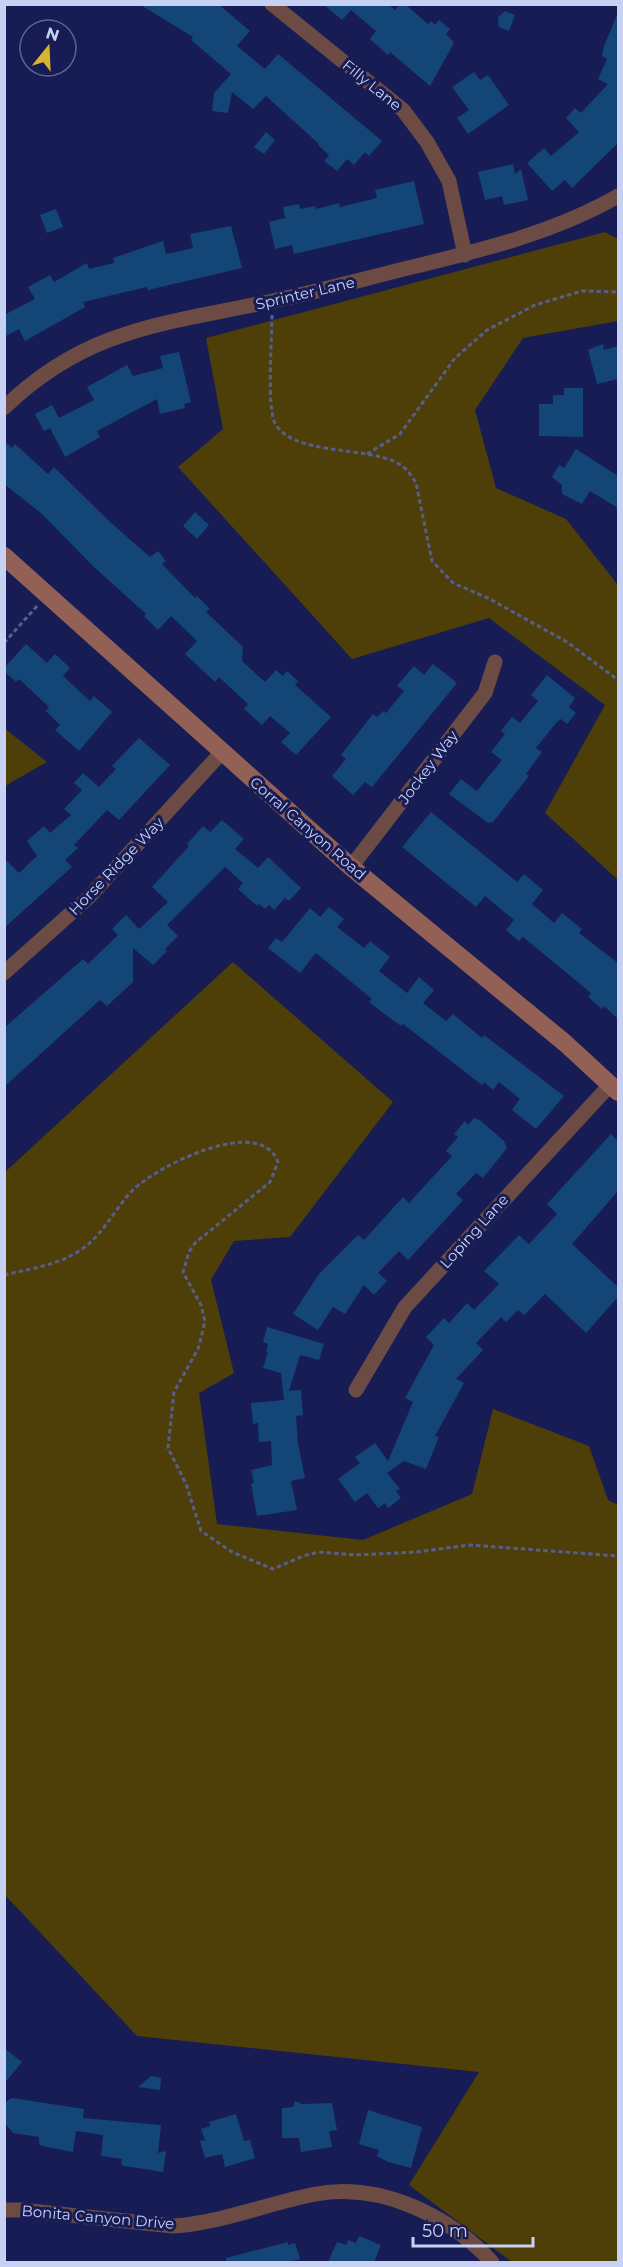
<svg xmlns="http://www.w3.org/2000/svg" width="623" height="2267" viewBox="0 0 623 2267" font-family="Montserrat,sans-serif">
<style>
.park{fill:#4d3f07}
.building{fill:#144577}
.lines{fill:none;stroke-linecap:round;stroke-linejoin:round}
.path{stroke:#575e8e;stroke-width:3;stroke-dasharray:4.5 3;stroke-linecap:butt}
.street{stroke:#6b4b44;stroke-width:15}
.secondary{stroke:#926055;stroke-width:18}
.labels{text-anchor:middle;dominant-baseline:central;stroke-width:6;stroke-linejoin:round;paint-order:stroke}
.street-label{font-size:15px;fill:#c7d1f4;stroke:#171c54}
</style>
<rect width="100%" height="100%" fill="#171c54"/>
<g class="park">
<path d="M605 232 618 239V321L523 338 475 410 496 488 566 519 618 585V880L545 813 605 705 489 618 352 659 178 467 223 429 206 338Z"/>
<path d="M4 728 47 762 5 786H4Z"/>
<path d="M233 962 393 1102 290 1237 234 1241 211 1280 234 1373 199 1393 217 1524 363 1540 472 1494 493 1409 589 1446 608 1500 618 1505V2262H512L409 2185 479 2072 137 2036 5 1895V1172Z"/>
</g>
<g class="building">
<path d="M139 4H218L250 31 237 46 265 69 278 54 382 141 369 156 365 152 354 165 347 159 337 171 324 161 329 155 318 145 319 144 266 96 253 109 232 92 228 113 212 111 214 93 231 74 191 40 193 37Z"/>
<path d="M323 4H388L395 10 400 4H405L428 24 431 21 435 25 439 20 450 29 446 34 454 43 430 86 390 52 388 55 370 39 376 31 351 10 342 20Z"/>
<path d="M505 11 515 15 509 31 499 27 498 17Z"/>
<path d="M618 13V143L572 188 565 180 552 191 527 163 544 148 551 156 579 132 566 118 575 108 581 113 608 84 598 79 607 59 602 56 604 46Z"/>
<path d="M474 72 480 80 488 75 509 105 468 134 457 118 469 110 452 87Z"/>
<path d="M266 132 275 140 264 154 254 147Z"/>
<path d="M513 164 515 174 521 169 528 200 504 205 502 196 485 200 478 172Z"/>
<path d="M414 181 424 224 294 254 292 245 275 249 269 222 285 218 283 207 299 204 300 209 315 206 316 209 339 203 340 207 377 198 375 190Z"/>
<path d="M56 209 63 227 47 233 40 215Z"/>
<path d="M231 226 242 268 148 290 147 287 83 302 85 307 25 341 19 329 4 337V315L35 299 28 287 50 275 54 282 87 263 89 269 114 263 113 258 163 241 166 254 193 248 190 234Z"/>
<path d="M603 344 604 350 618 346V379L597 384 588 350Z"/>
<path d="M179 352 191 402 184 404 185 408 160 414 157 399 97 431 100 437 65 457 50 428 44 431 35 414 52 405 59 418 94 400 87 387 127 365 133 376 163 368 160 356Z"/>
<path d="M564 388H583V437L539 436V404H553V395H564Z"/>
<path d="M4 441 12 448 15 444 48 474 54 467 109 521 150 557 158 551 166 561 162 564 195 598 197 596 210 609 206 612 243 647 242 661 265 682 276 670 283 676 287 671 298 681 295 685 331 717 296 755 281 742 290 733 270 716 262 725 244 709 248 704 219 677 215 682 185 654 197 641 171 616 158 630 144 616 146 614 94 567 41 513 4 484Z"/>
<path d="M576 449 618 476V508L590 491 582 504 562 494V485L552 477 559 465 564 468Z"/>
<path d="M195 512 209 525 197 539 183 526Z"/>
<path d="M26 644 47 663 55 654 70 668 63 676 90 701 94 696 112 712 79 751 55 730 60 725 46 711 49 707 19 679 16 682 4 671V668Z"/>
<path d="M433 664 457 683 372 787 365 782 353 795 332 776 346 759 341 755 373 714 377 717 383 711 386 713 404 691 397 686 414 666 424 675Z"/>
<path d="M547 675 575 698 569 707 576 713 567 724 561 719 556 723 536 748 542 752 526 774 529 776 493 822 488 823 449 794 461 779 477 791 502 760 491 752 505 734 501 731 512 717 520 723 538 701 531 695Z"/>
<path d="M139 738 170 765 119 820 107 810 74 845 78 848 65 860 72 867 4 928V858L19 873 37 856 27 841 44 826 50 833 71 815 64 809 82 790 74 783 83 773 99 787 116 769 112 766Z"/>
<path d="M431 812 517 882 524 874 543 890 532 904 554 923 562 913 582 929 579 933 618 963V1019L604 1006 602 1009 588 997 591 993 523 937 519 941 506 930 514 920 485 896 476 907 402 847Z"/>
<path d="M222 820 244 839 235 849 258 868 268 857 301 888 289 901 285 898 274 910 269 905 265 909 259 904 257 906 238 889 243 883 225 867 167 925 178 936 165 949 167 951 153 965 133 948V982L107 1006 100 1000 4 1087V1028L83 959 88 964 118 935 112 929 126 915 139 929 168 902 152 887 189 846 187 844 203 826 210 832Z"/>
<path d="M329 907 344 919 337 927 364 948 370 941 390 957 379 971 407 993 419 977 434 990 423 1003 446 1021 453 1014 482 1038 484 1035 564 1096 536 1129 512 1110 520 1099 499 1082 493 1090 484 1082 482 1085 403 1024 401 1026 383 1013 369 1002 372 999 316 953 300 973 268 948 276 938 282 942 310 908 320 917Z"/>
<path d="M474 1118 481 1121 504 1141 507 1148 483 1178 476 1173 456 1194 463 1200 446 1219 408 1260 399 1251 378 1273 387 1281 374 1295 364 1285 345 1314 333 1307 318 1330 293 1314 319 1274 358 1235 364 1240 403 1197 409 1203 452 1156 446 1151 458 1137 454 1134 465 1121 468 1125Z"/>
<path d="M611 1134 618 1141V1191L572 1244 618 1287V1297L586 1333 545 1294 524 1315 518 1310 506 1322 501 1317 476 1343 483 1350 456 1379 464 1383 435 1436 439 1437 426 1469 404 1461 387 1473 400 1489 396 1491 401 1498 388 1508 385 1503 378 1508 367 1493 355 1502 338 1479 360 1463 355 1457 375 1443 388 1461 413 1402 405 1398 434 1345 426 1337 444 1318 449 1323 467 1303 474 1310 499 1284 484 1271 519 1235 529 1244 557 1214 547 1204Z"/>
<path d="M267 1327 324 1344 319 1360 300 1355 289 1391 301 1390 303 1415 296 1416 298 1443 305 1478 291 1481 297 1510 257 1516 251 1484 254 1483 251 1470 272 1465 271 1441 259 1442 258 1423 253 1424 251 1403 284 1400 281 1373 263 1368 268 1352 266 1351 268 1344 263 1342Z"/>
<path d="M4 2048 22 2062 4 2084Z"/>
<path d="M151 2076 161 2078 160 2090 138 2087Z"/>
<path d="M12 2098 84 2109 83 2118 161 2125 158 2153 166 2151 163 2172 124 2166 121 2165 122 2159 101 2156 103 2135 76 2131 73 2152 42 2146 39 2144V2137L13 2133 4 2122V2103Z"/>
<path d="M295 2101 302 2104 332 2103 337 2130 329 2131 332 2147 301 2152 299 2138H282V2108L293 2107Z"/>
<path d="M368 2110 422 2127 411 2168 388 2162 377 2156 379 2150 359 2144Z"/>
<path d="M236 2114 244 2141 250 2140 255 2158 225 2167 222 2154 205 2158 200 2141 205 2140 201 2129 210 2126 209 2122Z"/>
<path d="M359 2236 381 2245 374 2262H328L337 2242 346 2245 348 2240 356 2243Z"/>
<path d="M288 2242V2245L295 2243 300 2259 289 2262H226V2258Z"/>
</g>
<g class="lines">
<g class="path">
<path d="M272 315C272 338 267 402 274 421 288 456 368 446 397 463 406 467 411 475 416 483L432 561 453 583 488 598 567 642 618 680"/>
<path d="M367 454 400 434 455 358 487 330 535 305 582 291 618 292"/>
<path d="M4 643 37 606"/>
<path d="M4 1275C33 1268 62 1265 86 1246 106 1230 116 1207 133 1190 157 1166 260 1114 278 1162L270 1182 195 1243 189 1252 183 1272 201 1305 205 1322 198 1349 174 1392 168 1448 186 1484 201 1531 232 1552 273 1569 303 1556 319 1552 356 1555 416 1552 470 1545 618 1556"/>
</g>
<g class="street">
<path d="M272 4 403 110 427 142 449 181 465 255"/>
<path d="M4 408C85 329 163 324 268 302 312 293 356 281 400 270 474 252 552 234 618 196"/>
<path d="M351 867 485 693 495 662"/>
<path d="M4 973 89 897 222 752"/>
<path d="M356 1390 405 1307 610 1085"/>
<path d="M4 2210H21L173 2226C222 2223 268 2203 316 2194 381 2182 449 2216 492 2262"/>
</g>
<path class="secondary" d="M4 556 351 867 565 1043 618 1092"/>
</g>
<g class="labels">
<g class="street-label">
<text transform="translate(372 85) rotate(39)">Filly Lane</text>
<text transform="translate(305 293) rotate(-13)">Sprinter Lane</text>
<text transform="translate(428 767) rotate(-53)">Jockey Way</text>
<text transform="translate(308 828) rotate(41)">Corral Canyon Road</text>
<text transform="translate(116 866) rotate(-46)">Horse Ridge Way</text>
<text transform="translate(474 1231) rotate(-48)">Loping Lane</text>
<text transform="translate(98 2217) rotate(5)">Bonita Canyon Drive</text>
</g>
</g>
<rect width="623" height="2267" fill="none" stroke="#c7d1f4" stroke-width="12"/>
<g transform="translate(48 48) rotate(18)"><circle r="28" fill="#171c54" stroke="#5d6494" stroke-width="1.5"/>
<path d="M0-4.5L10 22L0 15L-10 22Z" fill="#d7b434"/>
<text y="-9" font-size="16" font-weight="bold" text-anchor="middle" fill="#c7d1f4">N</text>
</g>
<path d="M413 2237v9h120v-9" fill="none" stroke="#c7d1f4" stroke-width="3"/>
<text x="422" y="2237" font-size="18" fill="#c7d1f4" stroke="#171c54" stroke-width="4.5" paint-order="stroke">50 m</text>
</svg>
